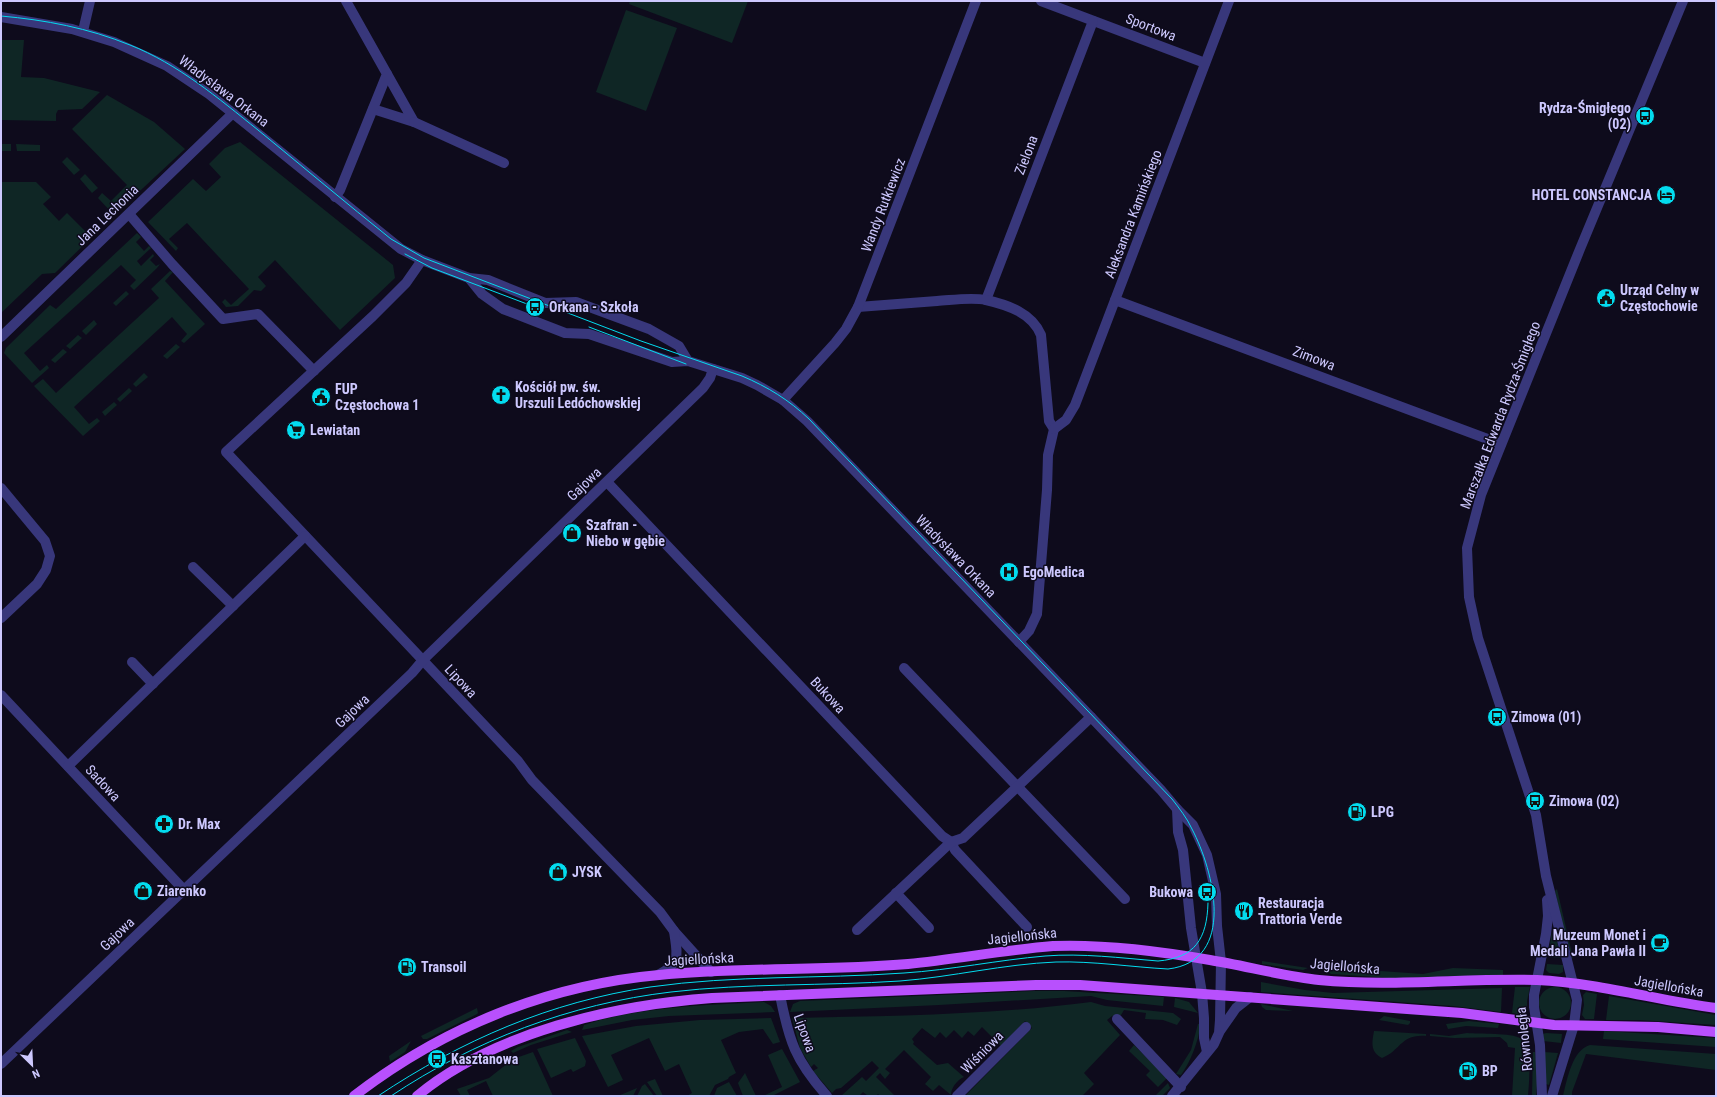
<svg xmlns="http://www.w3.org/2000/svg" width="1717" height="1097" viewBox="0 0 1717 1097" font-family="'Roboto Condensed',sans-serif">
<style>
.green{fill:#0f2625}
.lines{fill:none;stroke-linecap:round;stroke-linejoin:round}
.minor{stroke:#38377b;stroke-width:10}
.major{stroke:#b850fd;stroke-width:10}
.tram{stroke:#03dcef;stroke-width:1}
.labels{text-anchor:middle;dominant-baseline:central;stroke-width:3;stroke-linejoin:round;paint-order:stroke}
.street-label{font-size:14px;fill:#cdc8fe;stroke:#0e0b1c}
.poi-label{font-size:14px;font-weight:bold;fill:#cdc8fe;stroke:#0e0b1c;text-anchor:start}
</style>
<rect width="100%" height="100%" fill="#0e0b1c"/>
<g class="green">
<path d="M630 1H748L732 43 629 4Z"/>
<path d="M626 10 677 28 646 111 596 92Z"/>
<path d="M1 40H24L21 77 44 78 100 92 82 109 58 110 56 114V121L1 120Z"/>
<path d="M107 95 154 122 185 149 114 215 98 198 102 193 111 201 127 185 72 129Z"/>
<path d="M240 142 393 265 395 278 340 330 275 260 258 277 266 286 261 291 254 290 238 306 226 307 222 302 225 299 231 305 249 289 187 223 169 239 178 248 176 251 148 222 193 179 206 191 221 177 209 164 225 148Z"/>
<rect x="1" y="144" width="10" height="7"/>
<path d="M16 144 40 145V151H17Z"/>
<path d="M67 157 80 170 74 175 62 162Z"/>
<path d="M85 174 98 188 92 193 80 179Z"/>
<path d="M1 182H36L51 197 43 204 59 221 67 213 88 234 95 227 97 232 55 273 42 274 1 313Z"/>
<path d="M137 233 141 237 136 242 144 251 149 246 151 248 137 261 141 266 153 254 154 256 150 260 156 266 160 264 157 268 134 290 130 286 136 280 121 265 24 353 40 371 47 365 49 368 32 383 4 353 6 348 50 305 56 309Z"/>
<path d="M170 271 173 272 165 281 205 324 184 343 181 341 187 334 172 317 74 407 89 424 97 418 100 421 83 436 34 386 43 379 56 393 159 298 151 289Z"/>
<path d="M126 291 129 294 116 306 113 303Z"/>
<path d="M94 320 97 324 86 335 82 331Z"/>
<path d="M78 335 82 338 70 349 66 346Z"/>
<path d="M176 344 180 347 167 359 163 356Z"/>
<path d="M63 349 67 352 55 363 51 360Z"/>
<path d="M144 373 148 377 136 387 133 384Z"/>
<path d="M129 388 132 391 120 402 117 399Z"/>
<path d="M114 402 117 405 105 416 102 412Z"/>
<path d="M1557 889 1573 958 1570 959 1555 891Z"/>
<path d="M1555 931V933L1561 958 1548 957 1552 932Z"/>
<path d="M1262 961 1308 968 1303 970 1262 964Z"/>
<path d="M1547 964 1563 965V972L1559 974 1549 973 1546 970Z"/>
<path d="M1324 967 1423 974 1453 968 1503 970V975L1390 978 1331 974 1325 970Z"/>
<path d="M1261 982 1305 990 1333 993 1502 988 1501 1012 1453 1006 1261 992Z"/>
<path d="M1515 987H1530L1527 1001V1013L1523 1015 1512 1013Z"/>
<circle cx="1555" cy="1003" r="16"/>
<path d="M1034 991H1064L1164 997 1163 1006 1107 1000 1091 996 939 1005 790 1012 793 1004 800 1001Z"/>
<path d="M1586 992 1597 994 1594 1019H1585L1582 1015 1584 1005 1583 995Z"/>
<path d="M1609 996 1716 1015V1025L1639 1020H1606Z"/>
<path d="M1175 998 1189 1002 1198 1013 1174 1007Z"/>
<path d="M764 1002 771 1006 775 1012 669 1016 632 1020 582 1030 584 1025C637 1007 708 1005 764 1002Z"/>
<path d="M1091 1002 1105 1006 1173 1013 1181 1019 1177 1025 1163 1020 1145 1019 1146 1013 1124 1010 1121 1015 1112 1016 1107 1020 1120 1035 1084 1073 1094 1084 1082 1096H965L1032 1028 1025 1021 1001 1046 982 1027 974 1036 968 1031 962 1038 954 1030 946 1038 940 1032 935 1038 922 1028 912 1039 914 1042 913 1044 937 1065 948 1063 964 1077C957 1080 951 1088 951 1095L939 1085 933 1091 925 1084 931 1077 904 1050 885 1069 890 1073 885 1079 880 1073 876 1077 895 1096H880L878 1094 876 1096H868L863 1092 859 1096H841L862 1077 866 1081 879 1068 872 1061 841 1088 836 1089 832 1093 813 1071 818 1068 814 1064 811 1067 800 1048 792 1018C891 1016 992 1015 1091 1002Z"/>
<path d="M1261 1004 1293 1011 1266 1010 1262 1007Z"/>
<path d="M477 1008 478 1013 477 1014 427 1039H423L421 1036Z"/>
<path d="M1384 1016 1410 1021V1023L1408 1025 1379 1020Z"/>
<path d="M771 1018 780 1042 773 1044 763 1029 739 1032 721 1040 736 1073 729 1077 728 1079 715 1085 709 1096H687L692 1093 679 1064 665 1071 649 1038 611 1055 623 1080 608 1087 582 1036 636 1026 700 1020Z"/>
<path d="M1469 1021 1499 1024 1498 1028 1466 1026 1448 1029 1446 1024Z"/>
<path d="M1198 1024H1201C1198 1042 1191 1061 1181 1075L1176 1074 1191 1050Z"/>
<path d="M567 1030 572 1032 531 1045 513 1053 511 1051 518 1047Z"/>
<path d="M1374 1031H1375L1426 1034V1036C1400 1034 1401 1051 1382 1058 1370 1052 1372 1042 1374 1031Z"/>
<path d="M1604 1031 1716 1038V1047L1603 1039Z"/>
<path d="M1467 1033C1479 1034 1512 1033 1520 1038 1533 1046 1529 1083 1528 1096H1512L1515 1048 1508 1047 1507 1043 1500 1037 1454 1038 1430 1036V1034L1449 1036Z"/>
<path d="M1546 1033 1562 1034 1561 1043 1543 1041V1034Z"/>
<path d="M575 1038 586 1061 585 1066 573 1072 571 1069 551 1078 537 1049Z"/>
<path d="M411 1041 405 1052 390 1062 389 1056Z"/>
<path d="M1134 1045 1167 1078 1158 1087 1146 1075 1150 1071 1129 1051Z"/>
<path d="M1590 1045 1716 1054V1070L1586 1054 1572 1092V1096H1563C1567 1080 1572 1050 1590 1045Z"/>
<path d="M782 1049 800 1082 772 1096H763L782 1087 768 1055Z"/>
<path d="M533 1052 553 1096H493L486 1081 467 1090 470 1096H461L457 1089 489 1078 513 1059Z"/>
<path d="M1533 1052H1535L1538 1073 1536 1096H1532Z"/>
<path d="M1544 1052 1558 1053 1549 1085 1546 1084Z"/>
<path d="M745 1073 756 1096H743L738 1083Z"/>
<path d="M655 1079 663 1096H657L647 1082Z"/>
<path d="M729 1082 737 1096H714L717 1088Z"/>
<path d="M1168 1083 1170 1088 1162 1096H1155Z"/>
<path d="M645 1084 654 1096H637L642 1086Z"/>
<path d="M637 1088 633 1096H618Z"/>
</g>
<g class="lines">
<g class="minor">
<path d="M1041 1 1205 63"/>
<path d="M1 17 72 29 114 42 167 66 209 94 401 249 422 260 469 278 488 280 545 303 576 302 649 329 679 346 688 361"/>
<path d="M83 31 90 1"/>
<path d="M373 109 414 122 387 74"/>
<path d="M414 122 504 163"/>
<path d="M335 197 340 190 387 74 346 1"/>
<path d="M129 214 172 264 223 319 258 314 314 371"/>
<path d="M422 260 406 283 373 316 226 452 518 761 532 780 660 912 674 931 711 972"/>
<path d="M469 278 482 294 503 309 565 333 589 334 672 362 688 361 742 378 757 385 783 400 807 421 1091 717 1161 790 1177 809 1193 825 1207 855 1216 894 1217 926 1221 962 1220 1020 1219 1033 1214 1044 1172 1096"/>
<path d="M986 300 1093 21"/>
<path d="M1115 300 1501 444"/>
<path d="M858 307C885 305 911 303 937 301 953 300 971 297 986 300 1008 305 1032 313 1041 335L1049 421 1054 429 1048 455 1047 490 1037 614 1029 631 1019 642"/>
<path d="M1 337 233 113"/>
<path d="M783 400 835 343 846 329 858 307 976 1"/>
<path d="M1054 429 1066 420 1075 405 1229 1"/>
<path d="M607 482 942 836 951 842 955 850 1027 927"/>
<path d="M1 488 45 541 50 556 46 570 37 584 1 618"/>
<path d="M193 567 233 606"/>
<path d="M132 662 153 684"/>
<path d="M904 668 1125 899"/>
<path d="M1 695 184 890"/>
<path d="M68 766 305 536"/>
<path d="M1177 809 1178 832 1183 850 1191 928 1202 993 1204 1018V1038L1207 1052"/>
<path d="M896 893 929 928"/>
<path d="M857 930 951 842 963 838 1091 717"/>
<path d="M658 975C682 963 677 954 674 931"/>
<path d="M780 995C789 1041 795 1060 827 1096"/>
<path d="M1117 1019 1181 1087"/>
<path d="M1220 1031 1236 1008 1250 997"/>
<path d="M1 1064 412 673 423 660 703 388 710 378 713 369"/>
<path d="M957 1096 1026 1027"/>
<path d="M1542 1096 1540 1045 1534 1007V995L1546 934 1548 916 1547 900"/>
<path d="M1552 1096 1574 1025 1577 1000 1546 876 1536 815 1478 638 1469 597 1467 548 1481 495 1580 249 1683 1"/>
</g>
<g class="major">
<path d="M354 1096C442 1028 547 985 659 975 742 967 825 971 908 964 957 959 1005 950 1053 946 1106 944 1159 951 1210 960 1246 966 1283 976 1319 980 1392 987 1464 978 1537 980 1598 983 1656 1000 1716 1008"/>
<path d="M417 1096C494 1032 615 1005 712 998L1036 985H1080L1462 1013 1554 1025 1658 1027 1716 1032"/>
</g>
<g class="tram">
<path d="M1 16C46 20 88 28 130 45 178 64 218 98 258 130 302 166 346 203 391 239L424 258 641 341 742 376C768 387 789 400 809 419L1172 799C1179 808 1187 818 1192 829 1214 871 1237 961 1168 969 1131 967 1093 961 1056 962 1004 964 952 977 900 981 824 986 747 983 671 992 570 1004 475 1040 391 1096"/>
<path d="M405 254 432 268 527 304"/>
<path d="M589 327 686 364"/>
<path d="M378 1096C462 1040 550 1002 650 987 734 975 820 979 904 973 951 970 998 960 1045 956 1082 953 1121 958 1158 961 1195 958 1207 939 1208 903"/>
</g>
</g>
<defs>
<symbol id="bus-disc" viewBox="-11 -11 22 22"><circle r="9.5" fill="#03dcef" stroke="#0e0b1c"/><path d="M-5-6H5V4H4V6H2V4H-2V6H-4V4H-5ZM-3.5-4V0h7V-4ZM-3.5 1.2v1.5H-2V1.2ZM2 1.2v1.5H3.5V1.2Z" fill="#111"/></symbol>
<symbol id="hotel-disc" viewBox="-11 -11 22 22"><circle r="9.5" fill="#03dcef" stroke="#0e0b1c"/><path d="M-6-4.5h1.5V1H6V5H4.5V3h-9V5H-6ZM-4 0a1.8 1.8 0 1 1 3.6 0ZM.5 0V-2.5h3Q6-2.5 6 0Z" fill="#111"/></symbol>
<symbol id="civic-disc" viewBox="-11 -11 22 22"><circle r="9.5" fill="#03dcef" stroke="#0e0b1c"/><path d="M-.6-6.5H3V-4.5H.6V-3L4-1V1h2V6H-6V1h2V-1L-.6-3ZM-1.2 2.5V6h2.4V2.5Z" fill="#111"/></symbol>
<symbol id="church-disc" viewBox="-11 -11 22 22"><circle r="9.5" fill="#03dcef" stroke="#0e0b1c"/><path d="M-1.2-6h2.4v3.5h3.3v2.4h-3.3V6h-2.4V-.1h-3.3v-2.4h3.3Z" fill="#111"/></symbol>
<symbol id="supermarket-disc" viewBox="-11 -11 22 22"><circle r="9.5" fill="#03dcef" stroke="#0e0b1c"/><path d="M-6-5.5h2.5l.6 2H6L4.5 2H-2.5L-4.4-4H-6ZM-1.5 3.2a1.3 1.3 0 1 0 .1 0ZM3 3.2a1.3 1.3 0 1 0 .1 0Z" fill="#111"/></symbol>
<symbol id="shop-disc" viewBox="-11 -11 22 22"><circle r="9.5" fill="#03dcef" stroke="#0e0b1c"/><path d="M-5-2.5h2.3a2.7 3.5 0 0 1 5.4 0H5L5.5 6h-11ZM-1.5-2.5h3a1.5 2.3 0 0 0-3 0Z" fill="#111"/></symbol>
<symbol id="hospital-disc" viewBox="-11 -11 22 22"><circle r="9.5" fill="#03dcef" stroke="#0e0b1c"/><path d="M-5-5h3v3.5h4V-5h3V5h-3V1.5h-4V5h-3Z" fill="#111"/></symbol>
<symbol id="fuel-disc" viewBox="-11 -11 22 22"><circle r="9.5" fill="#03dcef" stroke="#0e0b1c"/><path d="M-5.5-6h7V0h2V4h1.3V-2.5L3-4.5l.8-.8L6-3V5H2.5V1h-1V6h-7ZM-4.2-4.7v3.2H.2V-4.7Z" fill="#111"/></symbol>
<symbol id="pharmacy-disc" viewBox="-11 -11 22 22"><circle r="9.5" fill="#03dcef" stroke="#0e0b1c"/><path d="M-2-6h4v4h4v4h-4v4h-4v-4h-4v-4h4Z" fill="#111"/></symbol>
<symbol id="restaurant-disc" viewBox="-11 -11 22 22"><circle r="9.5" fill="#03dcef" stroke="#0e0b1c"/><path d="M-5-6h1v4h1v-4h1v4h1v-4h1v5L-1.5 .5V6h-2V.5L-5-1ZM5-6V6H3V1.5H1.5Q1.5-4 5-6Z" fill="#111"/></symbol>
<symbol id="cafe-disc" viewBox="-11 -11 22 22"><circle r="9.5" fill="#03dcef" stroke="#0e0b1c"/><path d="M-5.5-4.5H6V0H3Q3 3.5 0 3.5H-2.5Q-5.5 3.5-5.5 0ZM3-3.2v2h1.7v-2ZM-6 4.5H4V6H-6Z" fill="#111"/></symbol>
</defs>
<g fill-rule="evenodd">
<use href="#bus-disc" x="1634" y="105" width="22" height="22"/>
<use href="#hotel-disc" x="1655" y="184" width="22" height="22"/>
<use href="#civic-disc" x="1595" y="287" width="22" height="22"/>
<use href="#bus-disc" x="524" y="296" width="22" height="22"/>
<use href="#church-disc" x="490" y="384" width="22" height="22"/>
<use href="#civic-disc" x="310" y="386" width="22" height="22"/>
<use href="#supermarket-disc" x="285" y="419" width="22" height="22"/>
<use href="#shop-disc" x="561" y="522" width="22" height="22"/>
<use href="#hospital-disc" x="998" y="561" width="22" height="22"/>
<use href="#bus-disc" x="1486" y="706" width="22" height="22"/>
<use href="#bus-disc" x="1524" y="790" width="22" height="22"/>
<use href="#fuel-disc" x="1346" y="801" width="22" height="22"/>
<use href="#pharmacy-disc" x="153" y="813" width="22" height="22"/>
<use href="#shop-disc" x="547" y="861" width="22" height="22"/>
<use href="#shop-disc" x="132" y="880" width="22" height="22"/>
<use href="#bus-disc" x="1196" y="881" width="22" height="22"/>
<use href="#restaurant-disc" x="1233" y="900" width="22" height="22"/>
<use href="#cafe-disc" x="1649" y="932" width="22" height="22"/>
<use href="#fuel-disc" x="396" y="956" width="22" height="22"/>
<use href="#bus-disc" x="426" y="1048" width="22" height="22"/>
<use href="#fuel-disc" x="1457" y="1060" width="22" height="22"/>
</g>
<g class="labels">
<g class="street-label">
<text transform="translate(1151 27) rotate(21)">Sportowa</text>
<text transform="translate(224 91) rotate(37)">Władysława Orkana</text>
<text transform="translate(1026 155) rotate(-69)">Zielona</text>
<text transform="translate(883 205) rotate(-69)">Wandy Rutkiewicz</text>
<text transform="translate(1133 214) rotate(-69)">Aleksandra Kamińskiego</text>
<text transform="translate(107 215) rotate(-44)">Jana Lechonia</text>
<text transform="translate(1314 358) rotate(21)">Zimowa</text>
<text transform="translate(1500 415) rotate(-69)">Marszałka Edwarda Rydza-Śmigłego</text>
<text transform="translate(584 484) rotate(-44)">Gajowa</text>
<text transform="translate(956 556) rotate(46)">Władysława Orkana</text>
<text transform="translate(461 681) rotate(47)">Lipowa</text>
<text transform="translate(828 695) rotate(47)">Bukowa</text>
<text transform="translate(352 711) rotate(-44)">Gajowa</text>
<text transform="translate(103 783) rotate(47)">Sadowa</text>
<text transform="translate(117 934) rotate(-44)">Gajowa</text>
<text transform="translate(1022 936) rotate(-6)">Jagiellońska</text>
<text transform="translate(699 959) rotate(-3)">Jagiellońska</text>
<text transform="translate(1345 966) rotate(5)">Jagiellońska</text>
<text transform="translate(1669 986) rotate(10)">Jagiellońska</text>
<text transform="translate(805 1033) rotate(70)">Lipowa</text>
<text transform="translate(1524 1039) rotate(-96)">Równoległa</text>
<text transform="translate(982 1052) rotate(-45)">Wiśniowa</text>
</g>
<g class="poi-label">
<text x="1631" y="108" text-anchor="end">Rydza-Śmigłego<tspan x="1631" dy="16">(02)</tspan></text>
<text x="1652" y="195" text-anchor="end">HOTEL CONSTANCJA</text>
<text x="1620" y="290">Urząd Celny w<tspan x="1620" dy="16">Częstochowie</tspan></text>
<text x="549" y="307">Orkana - Szkoła</text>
<text x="515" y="387">Kościół pw. św.<tspan x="515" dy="16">Urszuli Ledóchowskiej</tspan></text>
<text x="335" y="389">FUP<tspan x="335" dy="16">Częstochowa 1</tspan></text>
<text x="310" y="430">Lewiatan</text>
<text x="586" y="525">Szafran -<tspan x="586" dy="16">Niebo w gębie</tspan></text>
<text x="1023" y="572">EgoMedica</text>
<text x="1511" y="717">Zimowa (01)</text>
<text x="1549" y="801">Zimowa (02)</text>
<text x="1371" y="812">LPG</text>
<text x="178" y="824">Dr. Max</text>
<text x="572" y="872">JYSK</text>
<text x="157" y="891">Ziarenko</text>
<text x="1193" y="892" text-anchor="end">Bukowa</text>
<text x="1258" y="903">Restauracja<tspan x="1258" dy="16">Trattoria Verde</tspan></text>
<text x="1646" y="935" text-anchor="end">Muzeum Monet i<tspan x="1646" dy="16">Medali Jana Pawła II</tspan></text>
<text x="421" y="967">Transoil</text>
<text x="451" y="1059">Kasztanowa</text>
<text x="1482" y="1071">BP</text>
</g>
</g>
<rect width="1717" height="1097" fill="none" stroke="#cdc8fe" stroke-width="4"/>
<g transform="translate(32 1065) rotate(156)" stroke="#0e0b1c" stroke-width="3" paint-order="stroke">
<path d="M0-3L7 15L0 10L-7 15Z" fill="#cdc8fe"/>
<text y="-6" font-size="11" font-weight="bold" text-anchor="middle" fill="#cdc8fe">N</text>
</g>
</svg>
